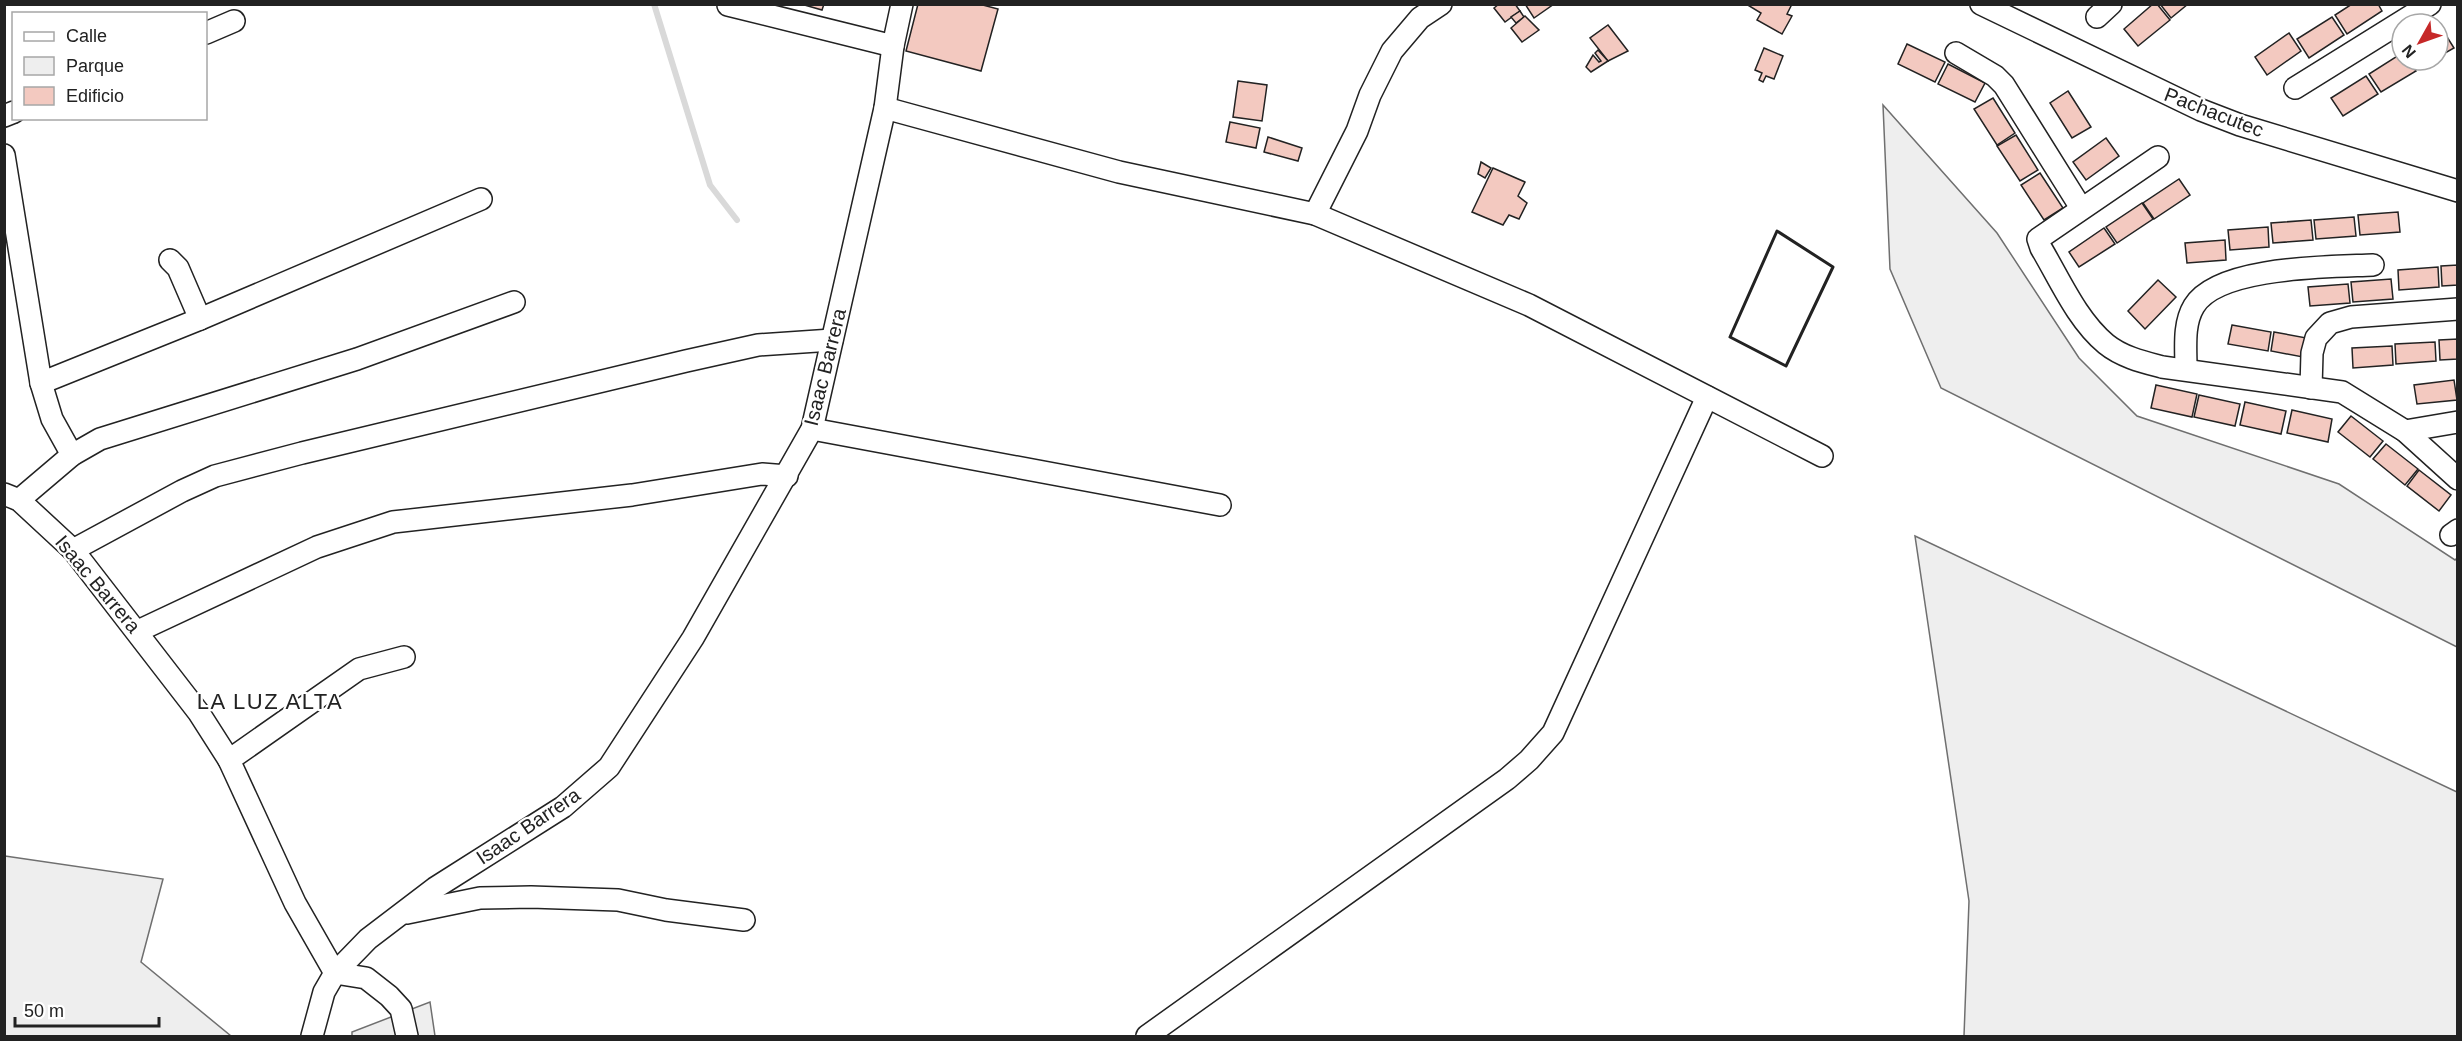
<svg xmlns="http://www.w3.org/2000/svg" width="2462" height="1041" viewBox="0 0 2462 1041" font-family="Arial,sans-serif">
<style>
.green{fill:#eee;stroke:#6f6f6f;stroke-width:1.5}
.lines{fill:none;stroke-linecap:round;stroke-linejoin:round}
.stream{stroke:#d9d9d9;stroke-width:6}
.building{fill:#f3c9c0;stroke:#222;stroke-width:1.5}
.minor-casing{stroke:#222;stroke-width:24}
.minor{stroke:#fff;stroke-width:21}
.wall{stroke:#222;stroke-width:3}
.labels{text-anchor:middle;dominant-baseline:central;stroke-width:4.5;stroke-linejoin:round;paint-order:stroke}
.street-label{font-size:20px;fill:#222;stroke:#fff}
.quarter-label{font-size:22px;letter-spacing:1.5px;fill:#222;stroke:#fff}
</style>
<rect width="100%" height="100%" fill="#fff"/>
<g class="green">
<path d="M1883 105 1997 233 2079 358 2137 416 2339 484 2455 560 2457 558V647L1941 388 1890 269Z"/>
<path d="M1915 536 2457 792V1036H1964L1969 901Z"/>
<path d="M5 856 163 879 141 962 231 1036H5Z"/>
<path d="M430 1002 435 1036H352V1032Z"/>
</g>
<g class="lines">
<path class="stream" d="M654 4 710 185 737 220"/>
</g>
<g class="building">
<path d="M801 4H824L822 10Z"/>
<path d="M918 4H979L998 9 981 71 906 51Z"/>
<path d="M1499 4H1515L1520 11 1505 22 1494 8Z"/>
<path d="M1525 4H1554L1534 18Z"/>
<path d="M1746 4H1792L1787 14 1792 16 1782 34 1757 20 1761 13Z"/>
<path d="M2153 4H2157L2170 20 2138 46 2124 29Z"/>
<path d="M2160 4H2188L2171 18Z"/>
<path d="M2352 4H2378L2382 11 2347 34 2335 15Z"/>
<path d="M1520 11 1524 17 1516 23 1511 17Z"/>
<path d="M1525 16 1539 30 1522 42 1511 28Z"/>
<path d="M2332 17 2344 35 2309 58 2297 39Z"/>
<path d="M1608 25 1628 51 1608 61 1590 38Z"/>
<path d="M2442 29 2454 48 2438 57V31Z"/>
<path d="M2289 33 2301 51 2267 75 2255 57Z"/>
<path d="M1907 44 1945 62 1935 82 1898 64Z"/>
<path d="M1764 48 1783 56 1774 79 1766 76 1763 82 1759 80 1762 73 1755 70Z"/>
<path d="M1598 50 1608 61 1591 72 1586 67 1593 55 1599 62 1601 61 1595 53Z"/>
<path d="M2402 53V60H2409L2416 71 2381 92 2369 74Z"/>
<path d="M2413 60H2434L2418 69Z"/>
<path d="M1948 64 1985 83 1975 102 1938 84Z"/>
<path d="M2366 76 2378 94 2343 116 2331 98Z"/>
<path d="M1238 81 1267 85 1262 121 1233 117Z"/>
<path d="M2068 91 2091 127 2072 138 2050 103Z"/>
<path d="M1993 98 2015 133 1997 145 1974 109Z"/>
<path d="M1230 122 1260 128 1256 148 1226 142Z"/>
<path d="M2016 135 2038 170 2020 181 1997 146Z"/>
<path d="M1268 137 1302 148 1298 161 1264 152Z"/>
<path d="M2106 138 2119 156 2086 180 2073 162Z"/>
<path d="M1481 162 1491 168 1485 178 1478 174Z"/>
<path d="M1493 168 1525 182 1518 196 1527 203 1519 219 1509 215 1503 225 1472 212Z"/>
<path d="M2040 173 2063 208 2044 220 2021 185Z"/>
<path d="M2179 179 2190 195 2154 219 2143 203Z"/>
<path d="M2142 203 2153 219 2117 243 2106 227Z"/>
<path d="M2398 212 2400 232 2360 235 2358 215Z"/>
<path d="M2354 217 2356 236 2316 239 2314 220Z"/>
<path d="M2311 220 2313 240 2273 243 2271 223Z"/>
<path d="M2268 227 2269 247 2230 250 2228 230Z"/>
<path d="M2104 228 2115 244 2079 267 2069 252Z"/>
<path d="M2225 240 2226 260 2187 263 2185 243Z"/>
<path d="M2458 265V285L2442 286 2441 266Z"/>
<path d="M2438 267 2439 287 2399 290 2398 270Z"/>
<path d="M2391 279 2393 299 2353 302 2351 282Z"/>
<path d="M2158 280 2176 297 2145 329 2128 311Z"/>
<path d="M2348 284 2350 303 2310 306 2308 287Z"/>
<path d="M2232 325 2271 332 2268 351 2228 344Z"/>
<path d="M2274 332 2312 339 2308 358 2271 351Z"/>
<path d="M2458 339V359L2440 360 2439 340Z"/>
<path d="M2435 342 2436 361 2396 364 2395 344Z"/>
<path d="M2392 346 2393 365 2353 368 2352 348Z"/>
<path d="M2454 380 2457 400 2417 404 2414 385Z"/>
<path d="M2156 385 2197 394 2192 417 2151 408Z"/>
<path d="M2199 395 2240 404 2235 426 2194 417Z"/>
<path d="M2245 402 2286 411 2281 434 2240 425Z"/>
<path d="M2292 410 2332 419 2328 442 2287 433Z"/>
<path d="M2351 416 2383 441 2370 457 2338 432Z"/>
<path d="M2386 444 2418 469 2405 485 2373 459Z"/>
<path d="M2419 470 2451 495 2439 511 2407 486Z"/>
</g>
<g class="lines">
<defs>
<g id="minor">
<path d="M1981 4 2201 110 2240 125 2458 191"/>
<path d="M728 5 893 46"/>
<path d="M2097 17 2111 4"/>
<path d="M206 33 234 21"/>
<path d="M1956 53 1995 76 2004 85 2081 208"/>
<path d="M2295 88 2430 4"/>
<path d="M885 108 1119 172 1315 214 1529 305 1822 456"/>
<path d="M4 116 14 112"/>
<path d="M4 155 41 383 52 419 72 455"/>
<path d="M2158 157 2038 239 2041 248C2060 280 2077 320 2106 344 2122 357 2143 362 2162 367L2342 392 2405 431 2458 479"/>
<path d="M1315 214 1357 131 1370 95 1392 51 1420 18 1441 4"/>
<path d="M170 260 178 268 200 319"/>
<path d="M2186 369C2186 348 2183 324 2194 306 2218 266 2330 267 2373 265"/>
<path d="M41 383 200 319 481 199"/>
<path d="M2311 388 2312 353 2316 338 2330 323 2351 317 2458 309"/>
<path d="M812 429 1220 505"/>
<path d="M2405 431 2458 422"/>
<path d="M4 494 19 500 73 550 199 713 229 760 295 903 335 973"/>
<path d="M19 500 72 455 100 439 357 359 514 302"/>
<path d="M2451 535 2458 530"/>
<path d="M73 550 182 491 215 476 302 453 686 361 758 345 832 340"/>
<path d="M138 631 317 547 393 522 632 495 762 474 787 476"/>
<path d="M229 760 359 669 404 657"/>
<path d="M407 913 480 898 531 897 618 900 666 910 744 920"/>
<path d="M335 973 366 978 389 996 401 1009 407 1036"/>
<path d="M312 1036 324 992 335 973 368 939 435 888 563 807 609 767 693 638 812 429 885 108 893 46 902 4"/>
<path d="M1147 1036 1507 779 1529 760 1553 733 1707 397"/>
</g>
</defs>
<use href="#minor" class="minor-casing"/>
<use href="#minor" class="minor"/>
<path class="wall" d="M1777 231 1833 267 1786 366 1730 337Z"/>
</g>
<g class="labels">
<g class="street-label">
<text transform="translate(2214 112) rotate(21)">Pachacutec</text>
<text transform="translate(825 367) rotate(-76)">Isaac Barrera</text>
<text transform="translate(98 584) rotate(50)">Isaac Barrera</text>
<text transform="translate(528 826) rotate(-34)">Isaac Barrera</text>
</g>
<g class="quarter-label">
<text x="270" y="701">LA LUZ ALTA</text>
</g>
</g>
<rect width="2462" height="1041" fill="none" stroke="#222222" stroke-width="12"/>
<rect x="12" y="12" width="195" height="108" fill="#ffffff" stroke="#a7a7a7" stroke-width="1.5"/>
<rect x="24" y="32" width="30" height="9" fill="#ffffff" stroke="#a7a7a7" stroke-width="1.5"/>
<text x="66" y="42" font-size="18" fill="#222222">Calle</text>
<rect x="24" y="57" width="30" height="18" fill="#eeeeee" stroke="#a7a7a7" stroke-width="1.5"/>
<text x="66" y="72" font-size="18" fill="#222222">Parque</text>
<rect x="24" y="87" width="30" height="18" fill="#f3c9c0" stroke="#a7a7a7" stroke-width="1.5"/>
<text x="66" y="102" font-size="18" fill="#222222">Edificio</text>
<g transform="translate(2420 42) rotate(230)"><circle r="28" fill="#ffffff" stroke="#a7a7a7" stroke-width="1.5"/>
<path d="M0-4.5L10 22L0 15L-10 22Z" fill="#c62828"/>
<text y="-9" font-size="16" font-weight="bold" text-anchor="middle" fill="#222222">N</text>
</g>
<path d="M15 1017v9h144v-9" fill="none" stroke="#222222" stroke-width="3"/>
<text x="24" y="1017" font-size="18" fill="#222222" stroke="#ffffff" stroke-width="4.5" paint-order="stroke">50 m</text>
</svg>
